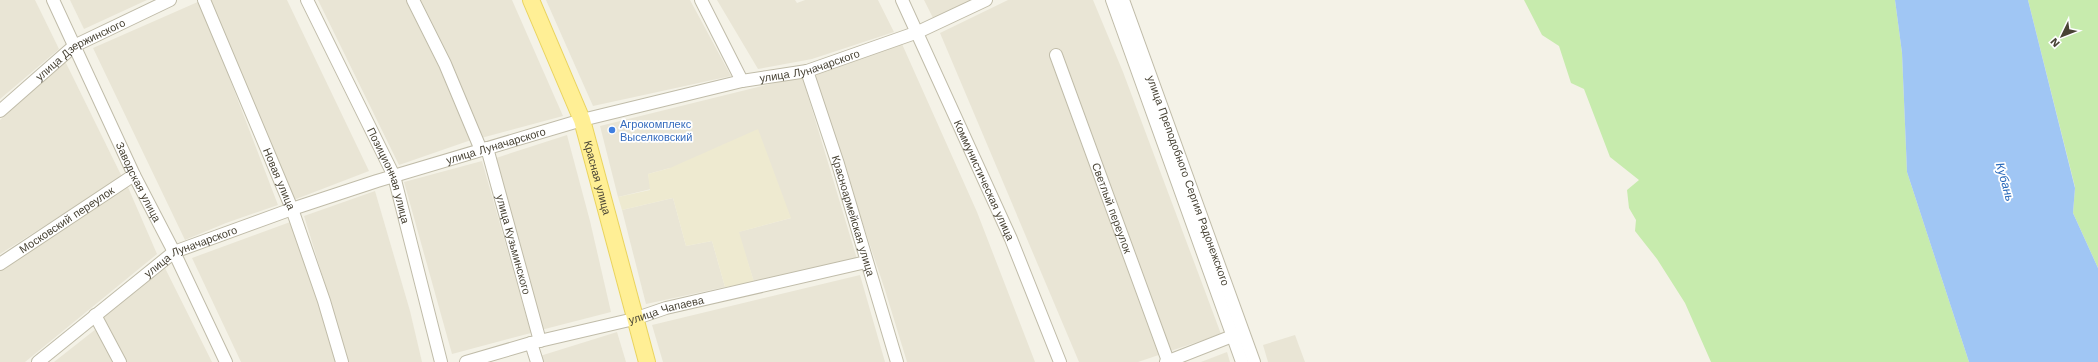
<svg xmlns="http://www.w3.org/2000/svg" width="2098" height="362" viewBox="0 0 2098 362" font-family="'Work Sans',sans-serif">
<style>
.residential{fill:#e9e5d5}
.education{fill:#eeead0}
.green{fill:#c7ebad}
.water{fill:#a0c6f4}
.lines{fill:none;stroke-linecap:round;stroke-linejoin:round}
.minor-casing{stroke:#c0bca9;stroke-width:14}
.major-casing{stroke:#ead45f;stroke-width:18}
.minor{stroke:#fff;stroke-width:12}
.major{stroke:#ffef95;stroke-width:16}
.shop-dot{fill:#3f7fe0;stroke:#fff;stroke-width:1.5}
.labels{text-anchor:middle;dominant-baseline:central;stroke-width:3.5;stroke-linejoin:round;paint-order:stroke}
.street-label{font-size:11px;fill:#484335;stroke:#fff}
.shop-label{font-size:11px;fill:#366cbe;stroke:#fff;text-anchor:start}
.water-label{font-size:12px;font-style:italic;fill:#2868ba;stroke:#fff}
</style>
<rect width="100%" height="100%" fill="#f4f2e7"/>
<g class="residential">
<path d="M0 0H35L59 49 0 99Z"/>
<path d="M70 0H147L84 29Z"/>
<path d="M210 0H287L369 171 291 201Z"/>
<path d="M318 0H410L474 139 399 165Z"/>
<path d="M417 0H512L563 116 481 138Z"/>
<path d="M546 0H690L731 76 593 106Z"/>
<path d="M717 0H795L797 3 805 0H878L894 32 812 59 758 69Z"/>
<path d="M924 0H976L934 20Z"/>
<path d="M1008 0H1093L1123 72 1221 334 1138 362H1079L940 33Z"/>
<path d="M200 1 278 205 226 223 185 240 93 48Z"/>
<path d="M902 44 977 212 1035 362H907L885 290 813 75Z"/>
<path d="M65 61 122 177 0 254V120Z"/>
<path d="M802 76 857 259 754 282 738 232 791 218 670 168 648 174 651 189 618 197 600 126Z"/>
<path d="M567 135 590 221 611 312 541 330 496 158Z"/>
<path d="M482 161 531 333 452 354 404 182Z"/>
<path d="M127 185 157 254 25 362H0V268Z"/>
<path d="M375 191 410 311 422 362H349L304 216Z"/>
<path d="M673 198 686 246 712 241 725 287 646 304 622 210Z"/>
<path d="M293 221 337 362H241L192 258Z"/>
<path d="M165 268 212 362H125L102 319Z"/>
<path d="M860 275 885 362H663L652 325Z"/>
<path d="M96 329 114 362H54Z"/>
<path d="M617 332 626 362H542L540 356Z"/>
<path d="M1295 335 1305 362H1268L1263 345Z"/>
<path d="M1227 352 1230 362H1201Z"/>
</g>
<path class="education" d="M758 129 791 218 739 232 754 282 725 287 712 241 686 246 673 198 622 210 618 197 650 190 648 174 670 168Z"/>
<g class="green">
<path d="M1524 0H1895L1902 53 1907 172 1969 362H1711L1685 303 1657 259 1635 231 1636 220 1629 208 1627 190 1639 180 1610 157 1584 89 1571 83 1559 46 1542 35Z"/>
<path d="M2028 0H2098V268L2073 213 2075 187Z"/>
</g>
<path class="water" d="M1895 0H2028L2075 188 2073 213 2098 268V362H1969L1907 172 1902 53Z"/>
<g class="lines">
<defs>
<g id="minor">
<path id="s1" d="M53 0 134 175 174 252 226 362"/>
<path id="s2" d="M204 0 292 209 324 301 342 362"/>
<path id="s3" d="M307 0 394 176 441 362"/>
<path d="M413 0 445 64 481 150"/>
<path d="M701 0 742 81"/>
<path id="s4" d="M902 0 1011 239 1060 362"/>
<path d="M1112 0 1242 362"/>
<path id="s5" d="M1123 0 1254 362"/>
<path id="s6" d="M1056 55 1168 361"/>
<path id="s7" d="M807 71 838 164 897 362"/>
<path id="s8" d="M0 111 74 46 170 0"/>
<path id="s9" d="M487 148 540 341"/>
<path id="s10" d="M0 264 134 175"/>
<path d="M95 315 120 362"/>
<path d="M531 343 537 362"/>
<path id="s11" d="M38 362 174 252 292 209 377 181 582 120 742 81 807 71 918 32 986 0"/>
<path id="s12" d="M466 362 531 343 634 319 666 308 866 262"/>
<path d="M1166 362 1240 333"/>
</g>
<g id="major">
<path id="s13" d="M531 0 582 120 647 362"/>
</g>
</defs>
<use href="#minor" class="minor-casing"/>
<use href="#major" class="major-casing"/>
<use href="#minor" class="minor"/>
<use href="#major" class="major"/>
</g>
<circle class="shop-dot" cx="612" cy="130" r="4"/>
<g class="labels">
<g class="street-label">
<text stroke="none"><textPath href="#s8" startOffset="102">улица Дзержинского</textPath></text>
<text stroke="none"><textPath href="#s11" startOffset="838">улица Луначарского</textPath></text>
<text stroke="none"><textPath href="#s11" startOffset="514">улица Луначарского</textPath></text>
<text stroke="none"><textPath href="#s3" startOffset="194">Позиционная улица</textPath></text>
<text stroke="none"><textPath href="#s13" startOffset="190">Красная улица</textPath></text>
<text stroke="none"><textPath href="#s2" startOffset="194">Новая улица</textPath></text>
<text stroke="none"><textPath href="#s4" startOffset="198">Коммунистическая улица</textPath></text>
<text stroke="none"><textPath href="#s1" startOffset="201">Заводская улица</textPath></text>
<text stroke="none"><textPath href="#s5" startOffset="192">улица Преподобного Сергия Радонежского</textPath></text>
<text stroke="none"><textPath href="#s6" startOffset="163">Светлый переулок</textPath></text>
<text stroke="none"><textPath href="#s7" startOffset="152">Красноармейская улица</textPath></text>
<text stroke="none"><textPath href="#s10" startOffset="80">Московский переулок</textPath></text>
<text stroke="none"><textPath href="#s9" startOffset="100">улица Кузьминского</textPath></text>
<text stroke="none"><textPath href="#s11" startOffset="190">улица Луначарского</textPath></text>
<text stroke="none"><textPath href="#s12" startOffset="207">улица Чапаева</textPath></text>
</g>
<g class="shop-label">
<text x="620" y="124">Агрокомплекс<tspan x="620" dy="13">Выселковский</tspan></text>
</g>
<g class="water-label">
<text transform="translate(2005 182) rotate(74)">Кубань</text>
</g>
</g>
<g transform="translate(2062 36) rotate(227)" stroke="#ffffff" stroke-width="3" paint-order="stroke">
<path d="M0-3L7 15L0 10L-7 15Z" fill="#484335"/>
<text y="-6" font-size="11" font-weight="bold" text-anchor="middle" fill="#484335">N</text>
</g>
</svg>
